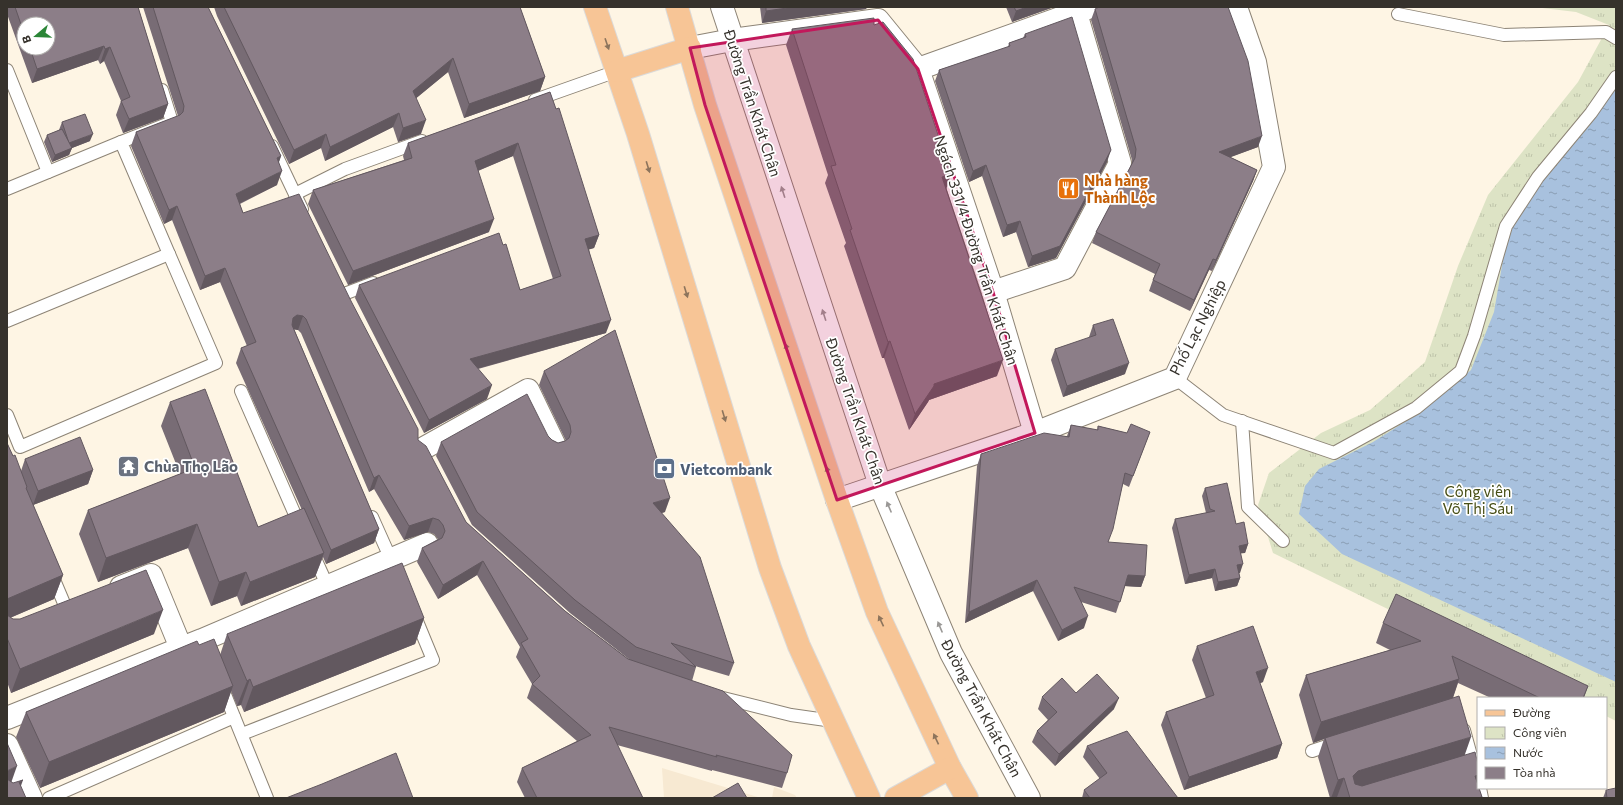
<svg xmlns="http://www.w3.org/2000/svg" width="1623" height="805" viewBox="0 0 1623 805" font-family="Commissioner,sans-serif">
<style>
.built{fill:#f7e9d2}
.park{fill:url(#park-tufts)}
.water{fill:url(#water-ripples)}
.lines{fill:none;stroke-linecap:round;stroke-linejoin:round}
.service-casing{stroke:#8d8476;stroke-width:14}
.minor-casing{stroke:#8d8476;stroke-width:24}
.primary-casing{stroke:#dbdad9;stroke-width:24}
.service{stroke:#fff;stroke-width:12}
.minor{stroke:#fff;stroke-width:22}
.primary{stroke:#f7c596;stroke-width:22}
.wall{fill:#786c75;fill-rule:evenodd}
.shaded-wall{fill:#62585f}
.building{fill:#8c7e88;stroke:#62585f}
.oneway{fill:#8d745c}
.oneway2{fill:#9a9896}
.marked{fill:#c2185b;fill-opacity:0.2;stroke:#c2185b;stroke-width:3;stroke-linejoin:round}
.labels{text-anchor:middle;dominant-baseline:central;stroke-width:3.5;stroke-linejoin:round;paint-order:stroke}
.street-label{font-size:15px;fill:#36322c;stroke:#fff}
.food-label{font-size:15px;font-weight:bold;fill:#c56008;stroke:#fff;text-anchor:start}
.worship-label{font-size:15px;font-weight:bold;fill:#5b616d;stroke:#fff;text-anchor:start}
.service-label{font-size:15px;font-weight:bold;fill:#4e5e75;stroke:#fff;text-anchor:start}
.park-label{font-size:15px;fill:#484f16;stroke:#fff}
</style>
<defs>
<pattern id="park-tufts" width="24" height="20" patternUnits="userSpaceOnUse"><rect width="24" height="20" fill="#dde3c5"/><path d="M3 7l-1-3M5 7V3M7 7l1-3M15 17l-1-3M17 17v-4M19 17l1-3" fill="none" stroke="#bec3a9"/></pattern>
<pattern id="water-ripples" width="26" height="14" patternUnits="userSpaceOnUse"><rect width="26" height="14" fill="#a8c1de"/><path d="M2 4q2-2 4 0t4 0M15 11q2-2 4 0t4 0" fill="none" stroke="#8a9db4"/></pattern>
</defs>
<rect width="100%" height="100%" fill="#fef5e4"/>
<g class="built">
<path d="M662 768 761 798H664Z"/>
<path d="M774 787 795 795 797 798H772Z"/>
</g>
<path class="park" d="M1534 7H1616V721L1606 716V698H1570L1273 553 1258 505 1269 473 1321 433 1370 410 1425 362 1458 266 1488 195 1578 82 1609 25 1576 12Z"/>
<path class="water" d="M1616 87V682L1342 554 1299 514 1305 486 1319 469 1373 442 1408 420 1442 395 1471 370 1494 312 1504 254 1518 210 1538 183 1589 126Z"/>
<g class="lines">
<defs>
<g id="service">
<path d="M1398 14 1504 35 1606 32 1616 38"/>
<path d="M7 70 48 172"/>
<path d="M535 100 617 71"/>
<path d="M272 146 302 209"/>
<path d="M7 189 121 142"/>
<path d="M295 194 345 169 422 141"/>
<path d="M344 294 373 283"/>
<path d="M7 321 169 254 121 142 172 122 162 90"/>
<path d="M1175 378 1223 415 1334 453 1416 408 1461 371 1474 336 1506 226 1538 177 1591 113 1616 77"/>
<path d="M241 391 300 526"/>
<path d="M7 415 20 447 216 363 169 254"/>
<path d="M1242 421 1248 507 1283 541"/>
<path d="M372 517 393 564"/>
<path d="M313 554 328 587"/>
<path d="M52 575 66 608"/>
<path d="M222 687 267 798"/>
<path d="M719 697 791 715 833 721"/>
<path d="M1464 730 1478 781"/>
<path d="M242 734 433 660 414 614"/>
<path d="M1312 751 1336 743"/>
<path d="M1480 788 1482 798"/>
<path d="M49 798 234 717"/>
</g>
<g id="minor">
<path d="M722 7 880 485 951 653 1029 798"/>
<path d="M690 48 732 40 878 20 918 69 993 292 1035 433"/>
<path d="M918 69 1091 7"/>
<path d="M993 292 1065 268 1120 163 1076 13"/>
<path d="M424 448 528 390 554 444"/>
<path d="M837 500 1035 433 1175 378 1274 167 1255 62 1236 7"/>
<path d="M121 587 151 575 181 648"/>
<path d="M7 718 202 640 427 544"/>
<path d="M7 745 31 798"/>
</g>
<g id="primary">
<path d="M595 7 638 134 770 568 799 646 869 798"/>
<path d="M677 7 705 105 837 500 877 612 950 768 967 798"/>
<path d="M617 71 690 48"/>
<path d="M896 798 950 768"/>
</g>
</defs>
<use href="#service" class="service-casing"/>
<use href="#minor" class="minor-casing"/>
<use href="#primary" class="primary-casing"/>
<use href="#service" class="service"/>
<use href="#minor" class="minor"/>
<use href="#primary" class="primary"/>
</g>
<g class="wall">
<path d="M7 7H138L168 104 163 118 123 133 116 115 121 101 104 61 100 64 98 60 32 83 7 14ZM24 24 48 48H24Z"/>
<path d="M143 7H208L281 156 279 162 277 185 240 204 243 213 418 440 466 522 565 611 628 659 630 660 570 613 472 525 436 456 441 442 548 436 552 440 558 443 565 441H566L565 439 539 385 544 371 665 512 661 513 734 663 729 676 695 666 696 667 692 681 787 773 782 788 712 770V771L617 745 643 798H525L517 782 522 768 577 741 527 698 532 684 516 657 520 647 477 575 438 599 417 562 422 548 438 539 434 534 428 532 404 540 374 489 369 492 301 333 298 330 294 329 379 529 374 543 326 564 323 557 315 577 241 606 237 596 211 606 188 548 98 582 79 534 88 510 180 474 161 426 170 402 258 527 302 510 236 363 241 348 247 346 220 282 200 290 172 220 164 224 131 146 136 132 178 116Z"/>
<path d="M214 7H520L545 77 540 91 464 118 448 72 416 98 421 134 398 142 393 127 325 161 321 148 289 164 217 16Z"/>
<path d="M760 7H867L866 9 762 23Z"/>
<path d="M1006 7H1054L1012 22Z"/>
<path d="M1095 9 1258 147 1230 157 1257 170 1253 181 1212 271 1209 270 1190 311 1149 291 1155 274 1092 243 1096 232 1132 165V160L1091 20Z"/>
<path d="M874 25 946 189 997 376 929 400 928 402 909 430 884 358H882L844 246 846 243 825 183 828 175 786 45 792 29Z"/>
<path d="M1025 34 1107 162 1056 258 1028 267 1016 232 1003 237 982 176 969 182 935 81 939 70 1008 47 1009 43 1023 38Z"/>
<path d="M550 92 599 235 594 248 589 249 606 333 478 369 487 399 424 433 355 298 359 285 503 245 520 290 553 279 513 156 478 171 489 232 348 285 308 204 313 190 404 160 403 156 408 143Z"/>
<path d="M62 122 90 141 72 148 69 155 52 162 44 142 47 135 59 130Z"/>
<path d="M1093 325 1125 374 1063 397 1051 360 1055 349 1089 338V337Z"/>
<path d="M1071 425 1097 430 1098 426 1127 433 1150 432 1129 487 1123 484 1108 542 1145 576 1141 587 1125 586 1116 613 1081 602 1084 628 1058 641 1033 591 965 623 977 466 981 454 1067 436Z"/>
<path d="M7 443 13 456 21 471 25 459 93 470 88 484 33 505 63 575 54 599 10 618 13 619 154 634 11 693 7 682Z"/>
<path d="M1205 488 1236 524 1248 544 1245 553H1241L1240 573H1239L1240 578 1237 586 1215 591 1212 578 1185 584 1172 528 1175 519 1206 513 1202 496Z"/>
<path d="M424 618 415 644 244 712 241 705 237 706 231 691 224 712 40 788 16 737 26 712 199 645 220 655 227 634Z"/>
<path d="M1383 623 1588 686 1584 698H1491L1458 683 1453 698 1464 755 1477 783 1482 797 1481 798H1337V797L1330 798 1318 757 1324 739 1313 743 1299 695 1306 675 1390 650 1376 643Z"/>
<path d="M1197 646 1263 682 1260 683 1282 744 1277 758 1184 790 1161 725 1166 712 1206 698 1192 660Z"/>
<path d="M1076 693 1114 709 1055 766 1032 742 1037 731 1048 720 1038 709 1042 697Z"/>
<path d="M1087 746 1178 798H1082L1084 790 1100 779 1083 757Z"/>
<path d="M1606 790 1616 798H1603Z"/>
</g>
<g class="shaded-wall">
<path d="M794 7H867L866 9 762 23 766 11Z"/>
<path d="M1027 7H1054L1012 22 1016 11Z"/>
<path d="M104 46 98 60 32 83 37 69Z"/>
<path d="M110 47 104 61 100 64 105 49Z"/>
<path d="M453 58 448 72 408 105 413 91Z"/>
<path d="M545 77 540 91 464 118 469 104Z"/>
<path d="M168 104 163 118 123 133 129 119Z"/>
<path d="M399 113 393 127 325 161 330 147Z"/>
<path d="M426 120 421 134 398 142 403 128Z"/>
<path d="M93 134 90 141 72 148 69 155 52 162 55 155 69 143Z"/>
<path d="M326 134 321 148 289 164 294 150Z"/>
<path d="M1262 136 1258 147 1215 163 1219 152Z"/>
<path d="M518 143 513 156 470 174 475 161Z"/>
<path d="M1111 150 1107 162 1056 258 1028 267 1032 256Z"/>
<path d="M281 156 276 170 277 158Z"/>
<path d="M986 165 982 176 969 182 973 171Z"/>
<path d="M1257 170 1253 181 1212 271 1216 260Z"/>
<path d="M282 171 277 185 230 208 236 194Z"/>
<path d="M951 174 946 190 942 177Z"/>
<path d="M177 206 172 220 164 224 169 210Z"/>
<path d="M494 219 489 232 348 285 353 271Z"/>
<path d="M1020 221 1016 232 1003 237 1007 225Z"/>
<path d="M599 235 594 248 581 252 585 239Z"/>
<path d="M1213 259 1209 270 1190 311 1194 300Z"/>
<path d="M225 268 220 282 200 290 205 276Z"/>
<path d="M297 315 303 316 298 330 291 329 293 318Z"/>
<path d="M611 320 606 333 465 372 470 359Z"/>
<path d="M890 341 884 358H882L888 342Z"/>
<path d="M1003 360 997 376 929 400 928 402 909 430 915 414 934 384Z"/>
<path d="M1129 363 1125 374 1063 397 1067 386Z"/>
<path d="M492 385 487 399 424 433 429 420Z"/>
<path d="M93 470 88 484 33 505 38 491Z"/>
<path d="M379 475 374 489 369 492 374 478Z"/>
<path d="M670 498 665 512 648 517 653 503Z"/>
<path d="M433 518 428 532 404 540 409 526Z"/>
<path d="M197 524 188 548 98 582 106 558Z"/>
<path d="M379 529 374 543 326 564 331 550Z"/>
<path d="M1248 544 1245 553 1236 554 1239 546Z"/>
<path d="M324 553 315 577 241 606 250 582Z"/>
<path d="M483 561 477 575 438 599 443 585Z"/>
<path d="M1243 564 1240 573 1234 574 1237 565Z"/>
<path d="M1215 569 1212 578 1185 584 1189 575Z"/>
<path d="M246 572 237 596 211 606 219 582Z"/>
<path d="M63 575 54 599 7 619V599Z"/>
<path d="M1128 575 1145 576 1141 587 1124 586Z"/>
<path d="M1240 578 1237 586 1215 591 1218 582Z"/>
<path d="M1037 580 1033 591 965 623 969 612Z"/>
<path d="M163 610 154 634 11 693 20 669Z"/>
<path d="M1088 616 1084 628 1058 641 1062 630Z"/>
<path d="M424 618 415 644 244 712 253 687Z"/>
<path d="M1268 668 1263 682 1252 686 1256 672Z"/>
<path d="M250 679 241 705 237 706 247 681Z"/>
<path d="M1459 679 1452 700 1325 738 1324 739 1313 743 1321 722Z"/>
<path d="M233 686 224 712 40 788 49 762Z"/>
<path d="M1119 698 1114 709 1055 766 1059 754Z"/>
<path d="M1471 737 1464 757 1351 791 1353 776 1358 771Z"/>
<path d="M1282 744 1277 758 1184 790 1189 777Z"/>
<path d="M17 766 11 783 7 785V771Z"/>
<path d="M1478 775V781L1473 794 1475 776Z"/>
<path d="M1344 778 1337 797 1331 798 1338 780Z"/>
<path d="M23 780 17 797 19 782Z"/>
</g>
<g class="building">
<path d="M15 7H138L168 104 129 119 121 101 130 97 110 47 105 49 104 46 37 69 30 48H48V24H24V33Z"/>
<path d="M153 7H208L281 156 277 158 282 171 236 194 243 213 299 194 351 301 418 429V440L426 446 466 522 565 611 628 659 723 691 792 755 787 773 716 755 717 757 609 727 643 798H537L522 768 591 735 532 684 540 676 521 643 528 639 483 561 443 585 422 548 442 538 445 531 443 525 439 520 433 518 409 526 379 475 374 478 306 319 303 316 297 315 293 318 292 325 379 529 331 550 241 348 256 342 225 268 205 276 177 206 169 210 136 132 180 115 183 112 184 106Z"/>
<path d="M224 7H520L545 77 469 104 453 58 413 91 426 120 403 128 399 113 330 147 326 134 294 150Z"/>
<path d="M766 7H794L766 11Z"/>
<path d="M1014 7H1027L1016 11Z"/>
<path d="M1099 7H1228L1248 61 1262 136 1219 152 1257 170 1216 260 1213 259 1194 300 1153 280 1160 264 1096 232 1135 158 1136 149 1095 9Z"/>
<path d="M1072 17 1111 150 1060 246 1032 256 1020 221 1007 225 986 165 973 171 939 70 1010 46 1009 43 1026 37 1025 34Z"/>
<path d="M874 18V25L883 22 913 59 951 174 942 177 1003 360 934 384V386L915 414 890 341 888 342 850 230 852 229 831 166 836 165 792 29Z"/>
<path d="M550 92 556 109 559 108 599 235 585 239 611 320 470 359 492 385 429 420 359 285 499 233 503 245 506 244 520 290 561 276 518 143 475 161 494 219 353 271 313 190 412 158 408 143Z"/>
<path d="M85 114 93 134 69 143 62 122Z"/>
<path d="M62 129 72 148 55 155 47 135Z"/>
<path d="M1113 319 1129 363 1067 386 1055 349 1096 335 1093 325Z"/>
<path d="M615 330 670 498 653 503 700 557 734 663 671 643 696 667 636 647 575 600 477 512 441 442 527 394 548 436 552 440 558 443 565 441 569 438 571 432 570 425 544 371Z"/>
<path d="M205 389 258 527 304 508 324 553 250 582 246 572 219 582 197 524 106 558 88 510 195 468 170 402Z"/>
<path d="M1131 424 1150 432 1133 476 1125 473 1113 529 1108 542 1147 545 1145 576 1128 575 1120 602 1074 587 1088 616 1062 630 1037 580 969 612 981 454 1044 433 1069 437 1071 425 1098 430V426L1127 433Z"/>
<path d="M80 437 93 470 38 491 25 459Z"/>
<path d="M7 443 13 456 15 455 27 487 26 488 63 575 7 599Z"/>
<path d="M1227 483 1236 524 1244 522 1248 544 1239 546 1243 564 1237 565 1240 578 1218 582 1215 569 1189 575 1175 519 1215 511 1210 509 1205 488Z"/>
<path d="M402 563 424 618 253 687 250 679 247 681 227 634Z"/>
<path d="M146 570 163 610 20 669 7 638V615L13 619H20Z"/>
<path d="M1396 594 1588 686 1583 698H1540L1452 656 1459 679 1321 722 1306 675 1421 641 1383 623Z"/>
<path d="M1253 626 1268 668 1256 672 1282 744 1189 777 1166 712 1214 695 1197 646Z"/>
<path d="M214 639 233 686 49 762 26 712 197 641 199 645Z"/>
<path d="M1097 674 1119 698 1059 754 1037 731 1057 712 1042 697 1062 678 1076 693Z"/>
<path d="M1459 696 1471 737 1358 771 1353 776 1355 784 1362 786 1475 752 1478 764V775L1475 776 1478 785V788H1479L1482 797 1478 798H1350L1344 778 1338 780 1325 738Z"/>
<path d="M1127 731 1178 798H1090L1084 790 1107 773 1087 746Z"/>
<path d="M7 743 17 766 7 771V774Z"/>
<path d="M396 753 413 798H286L322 784Z"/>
<path d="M7 779 13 783 23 780 19 782 26 798H7Z"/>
<path d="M738 783 747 798H712Z"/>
<path d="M1616 788V798H1607L1606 790Z"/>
</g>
<defs><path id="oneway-solid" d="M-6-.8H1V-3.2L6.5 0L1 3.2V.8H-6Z"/></defs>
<g class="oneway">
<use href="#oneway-solid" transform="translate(607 44) rotate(71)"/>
<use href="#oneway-solid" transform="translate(648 167) rotate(73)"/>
<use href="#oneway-solid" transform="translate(686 292) rotate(73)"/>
<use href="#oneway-solid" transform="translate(787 349) rotate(-109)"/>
<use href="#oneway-solid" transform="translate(724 416) rotate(73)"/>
<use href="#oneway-solid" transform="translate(828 472) rotate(-109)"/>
<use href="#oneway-solid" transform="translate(881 621) rotate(-115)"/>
<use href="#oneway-solid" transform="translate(936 739) rotate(-115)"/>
</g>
<g class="oneway2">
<use href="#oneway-solid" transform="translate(783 192) rotate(-108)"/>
<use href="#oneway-solid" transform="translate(824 315) rotate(-108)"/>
<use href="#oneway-solid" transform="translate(889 507) rotate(-113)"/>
<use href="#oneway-solid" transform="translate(940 627) rotate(-113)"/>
</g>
<path class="marked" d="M878 20 918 69 993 292 1035 433 837 500 705 105 690 48Z"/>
<defs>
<symbol id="restaurant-square" viewBox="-11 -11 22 22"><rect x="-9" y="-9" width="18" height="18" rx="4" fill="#e8710a" stroke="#fff"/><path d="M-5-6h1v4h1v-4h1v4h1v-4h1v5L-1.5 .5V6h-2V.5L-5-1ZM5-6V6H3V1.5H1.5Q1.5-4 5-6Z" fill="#fff"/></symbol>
<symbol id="temple-square" viewBox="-11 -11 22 22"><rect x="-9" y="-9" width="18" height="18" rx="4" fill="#6b7280" stroke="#fff"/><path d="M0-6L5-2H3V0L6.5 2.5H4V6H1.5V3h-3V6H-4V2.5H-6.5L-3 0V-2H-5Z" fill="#fff"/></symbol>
<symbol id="bank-square" viewBox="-11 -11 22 22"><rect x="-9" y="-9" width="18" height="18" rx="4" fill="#5c6f8a" stroke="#fff"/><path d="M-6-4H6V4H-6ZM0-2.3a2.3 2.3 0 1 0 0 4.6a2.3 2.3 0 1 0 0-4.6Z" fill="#fff"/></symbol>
</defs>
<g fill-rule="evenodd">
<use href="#restaurant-square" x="1056" y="176" width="25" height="25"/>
<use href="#temple-square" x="116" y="454" width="25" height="25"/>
<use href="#bank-square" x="652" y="456" width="25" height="25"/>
</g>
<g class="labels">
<g class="street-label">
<text transform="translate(753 103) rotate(72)">Đường Trần Khát Chân</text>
<text transform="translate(977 250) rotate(72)">Ngách 331/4 Đường Trần Khát Chân</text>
<text transform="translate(1197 327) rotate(-63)">Phố Lạc Nghiệp</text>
<text transform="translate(856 411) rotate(71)">Đường Trần Khát Chân</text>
<text transform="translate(982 708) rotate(62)">Đường Trần Khát Chân</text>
</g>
<g class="food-label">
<text x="1084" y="180">Nhà hàng<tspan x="1084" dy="17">Thành Lộc</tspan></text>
</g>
<g class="worship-label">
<text x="144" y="466">Chùa Thọ Lão</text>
</g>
<g class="service-label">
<text x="680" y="469">Vietcombank</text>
</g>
<g class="park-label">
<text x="1478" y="491">Công viên<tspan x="1478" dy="17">Võ Thị Sáu</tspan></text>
</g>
</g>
<rect width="1623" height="805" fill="none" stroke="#36322c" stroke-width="16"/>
<rect x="1477" y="697" width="130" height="92" fill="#ffffff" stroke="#afadab"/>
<rect x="1485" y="710" width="20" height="6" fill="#f7c596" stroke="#afadab"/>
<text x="1513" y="717" font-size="12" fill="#36322c">Đường</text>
<rect x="1485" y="727" width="20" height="12" fill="url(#park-tufts)" stroke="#afadab"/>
<text x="1513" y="737" font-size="12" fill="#36322c">Công viên</text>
<rect x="1485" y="747" width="20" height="12" fill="url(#water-ripples)" stroke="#afadab"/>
<text x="1513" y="757" font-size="12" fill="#36322c">Nước</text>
<rect x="1485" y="767" width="20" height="12" fill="#8c7e88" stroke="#afadab"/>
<text x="1513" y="777" font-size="12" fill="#36322c">Tòa nhà</text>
<g transform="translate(36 36) rotate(251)"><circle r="19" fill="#ffffff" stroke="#afadab"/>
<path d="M0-3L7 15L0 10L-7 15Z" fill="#2b8637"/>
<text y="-6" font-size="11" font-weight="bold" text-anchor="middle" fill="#36322c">B</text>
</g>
</svg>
